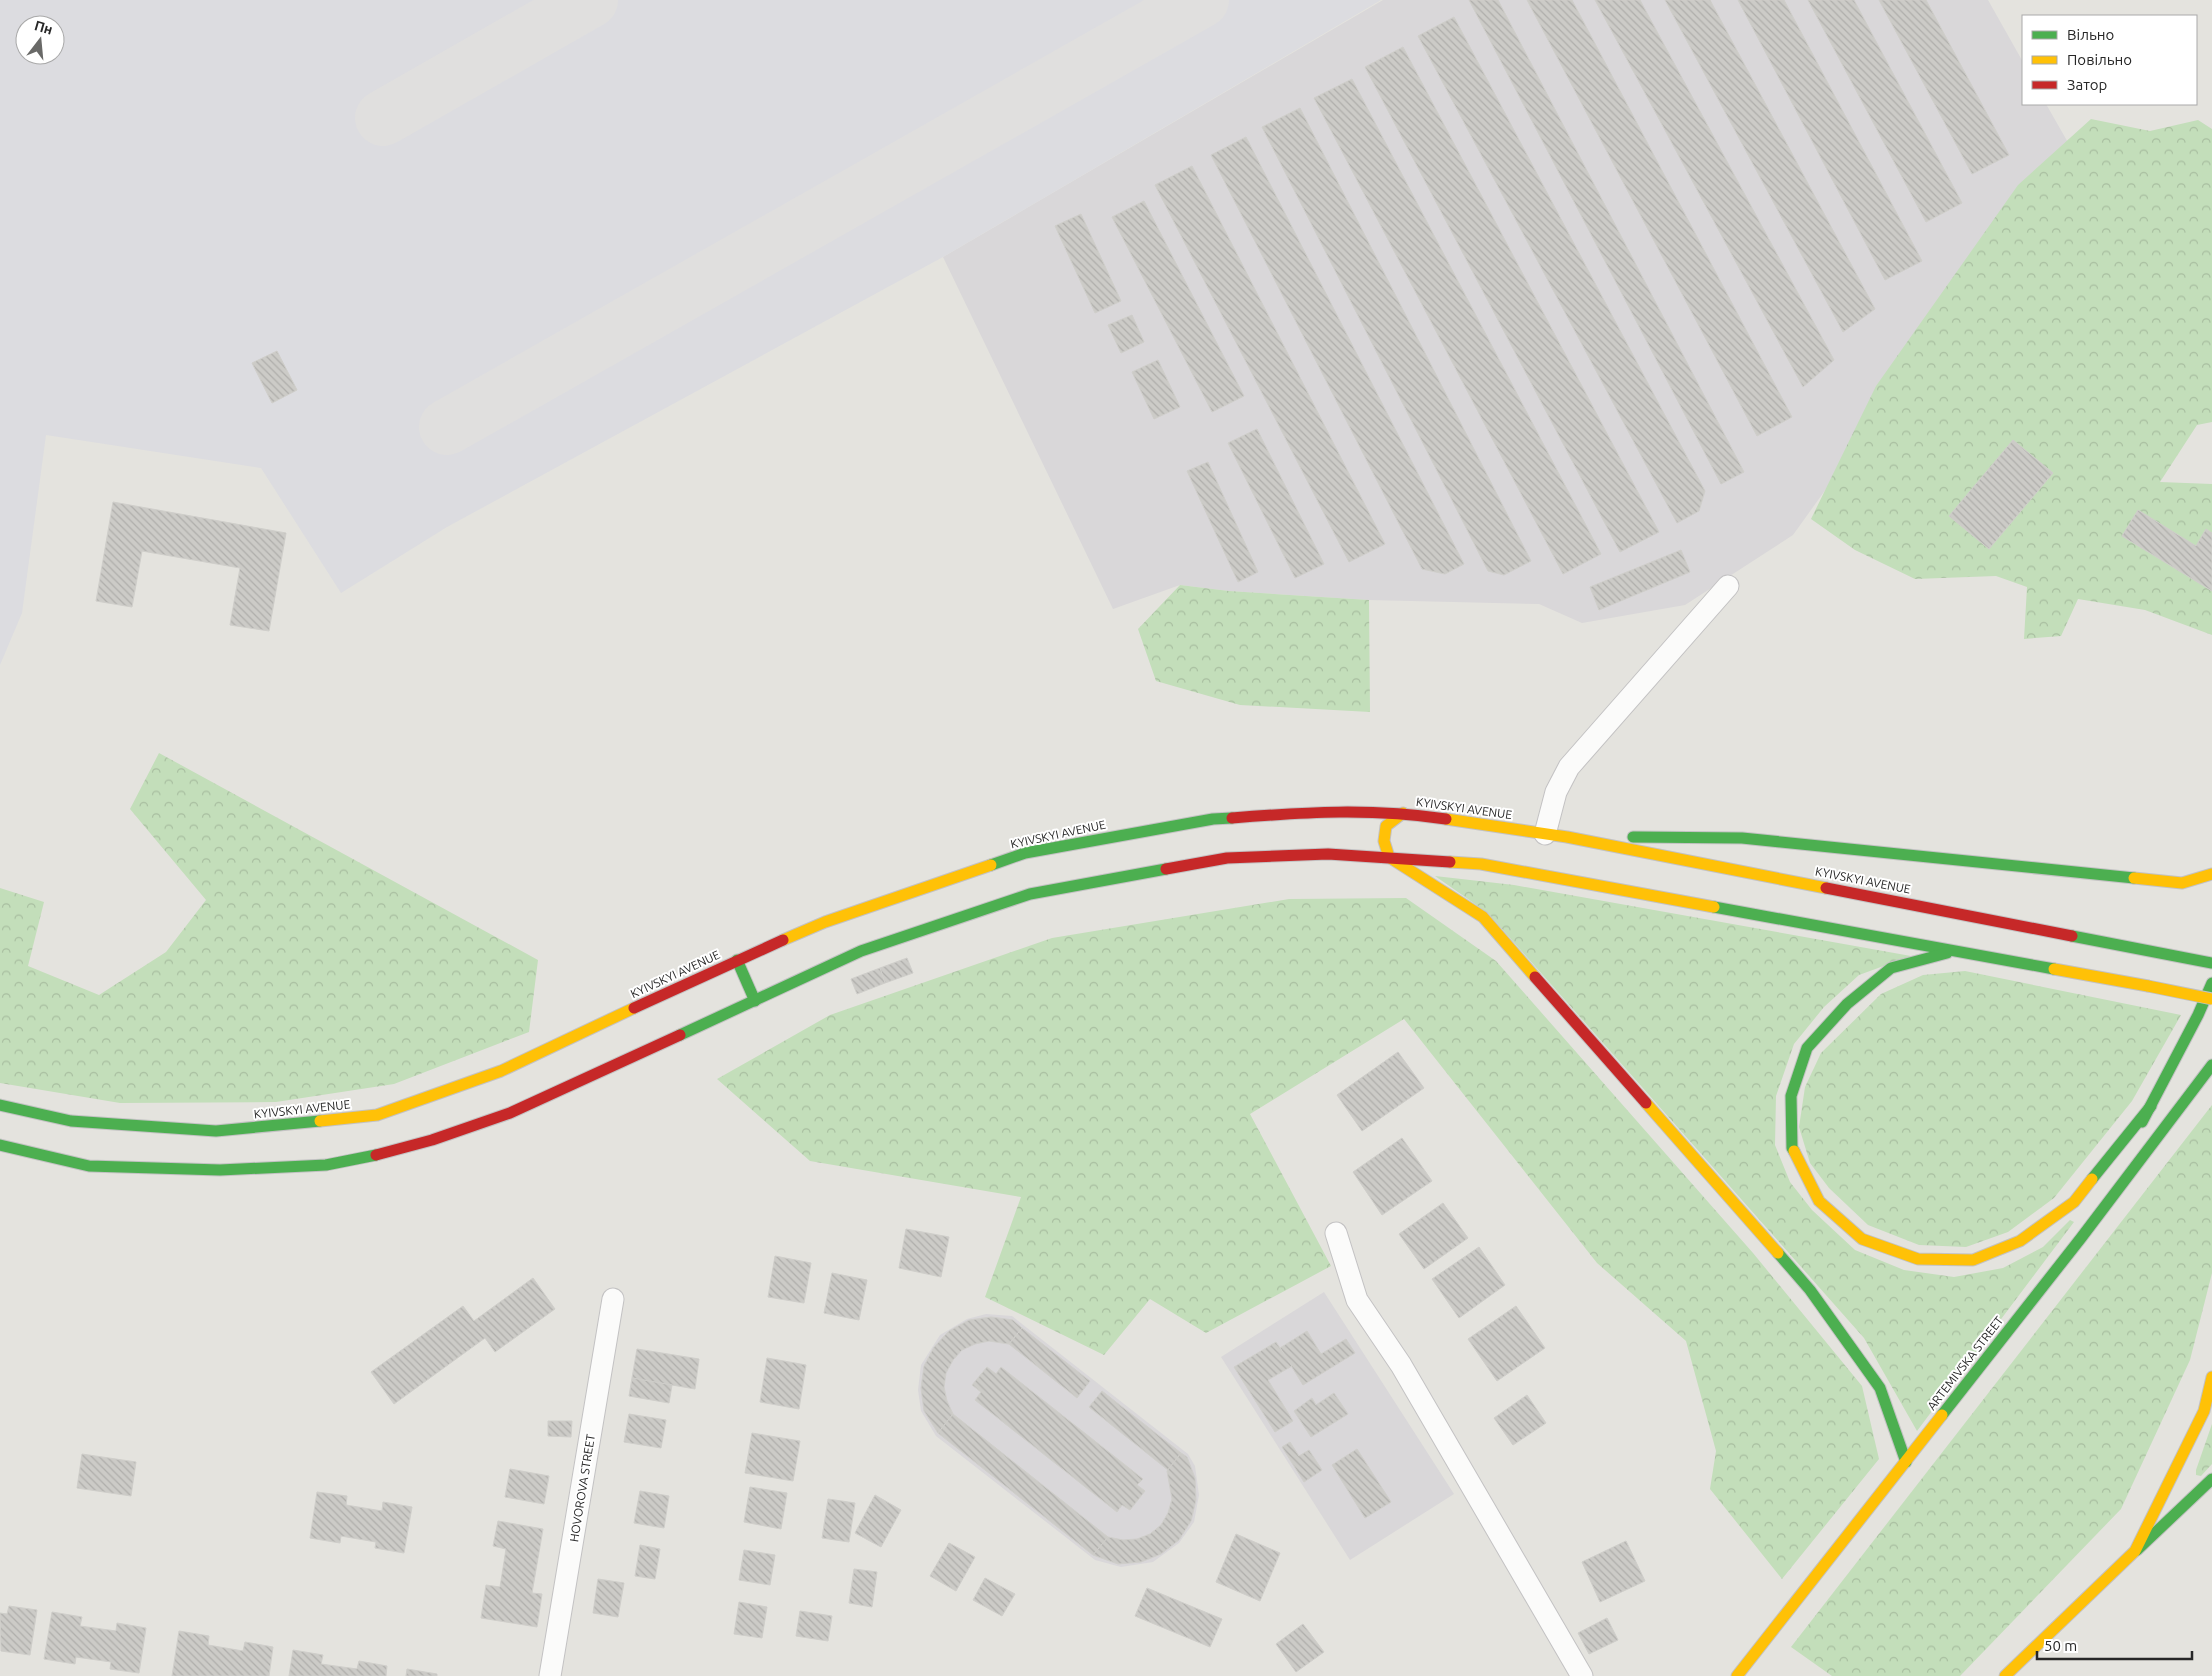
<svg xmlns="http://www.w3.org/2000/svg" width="2212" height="1676" viewBox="0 0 2212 1676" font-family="Ubuntu,sans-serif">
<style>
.industrial{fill:#d9d7d9}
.airport{fill:#dcdce0;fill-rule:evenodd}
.forest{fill:url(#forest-crowns)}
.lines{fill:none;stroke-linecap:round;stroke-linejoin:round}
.taxiway{stroke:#e0dfde;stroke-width:56}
.building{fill:url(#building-back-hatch);stroke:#cfceca}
.street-casing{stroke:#c3c2c3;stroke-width:23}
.fast-casing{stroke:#c3c2c3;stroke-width:13}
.slow-casing{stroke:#c3c2c3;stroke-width:13}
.jam-casing{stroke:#c3c2c3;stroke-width:13}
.street{stroke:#fbfbfa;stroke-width:21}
.fast{stroke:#4caf50;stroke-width:11}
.slow{stroke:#ffc107;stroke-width:11}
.jam{stroke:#c62828;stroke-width:11}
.slow-bridge-casing{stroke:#c2c1c0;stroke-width:13;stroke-linecap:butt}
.slow-bridge{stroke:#ffc107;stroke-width:11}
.labels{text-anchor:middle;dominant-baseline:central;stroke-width:4;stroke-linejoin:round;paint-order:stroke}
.street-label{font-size:12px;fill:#272727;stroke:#fff}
</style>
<defs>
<pattern id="forest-crowns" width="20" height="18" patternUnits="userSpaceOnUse" patternTransform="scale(1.25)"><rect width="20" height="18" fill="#c3deba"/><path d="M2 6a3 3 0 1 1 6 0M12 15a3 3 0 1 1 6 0" fill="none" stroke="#a8bea0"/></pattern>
<pattern id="building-back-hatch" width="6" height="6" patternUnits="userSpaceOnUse" patternTransform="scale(1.25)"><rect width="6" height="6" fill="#cccbc7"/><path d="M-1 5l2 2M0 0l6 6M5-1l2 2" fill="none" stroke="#afaeab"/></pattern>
</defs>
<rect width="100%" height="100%" fill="#e4e3de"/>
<g class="industrial">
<path d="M1383 0H1988L2023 62V104H2046L2086 174 2026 210 1793 535 1685 605 1582 623 1539 604 1369 600 1229 591 1180 585 1113 609 943 257Z"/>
<path d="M1324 1292 1454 1494 1350 1560 1221 1357Z"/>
<path d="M986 1314 1012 1316 1188 1454 1195 1466 1199 1495 1194 1522 1179 1543 1153 1562 1121 1567 1095 1560 936 1436 921 1411 918 1390 921 1365 940 1335 967 1319Z"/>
</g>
<path class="airport" d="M0 0H1381L943 257 447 527 341 593 261 468 46 435 22 613 0 665ZM25 25H55V55H25Z"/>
<g class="forest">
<path d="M2091 119 2150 131 2198 120 2212 129V422L2197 425 2160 482 2212 484V635L2145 610 2078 599 2061 636 2024 639 2027 587 1996 576 1915 579 1855 550 1811 519 1876 386 2018 185Z"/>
<path d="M1180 585 1229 591 1369 600 1370 712 1240 705 1156 681 1138 629Z"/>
<path d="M159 753 538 960 529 1032 394 1084 276 1102 120 1103 0 1083V888L44 902 28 966 99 995 166 952 206 900 130 809Z"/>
<path d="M1435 876 1514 885 1911 956 1859 975 1824 1007 1794 1044 1776 1096 1775 1145 1790 1182 1812 1210 1855 1250 1904 1270 1954 1277 2003 1268 2043 1247 2070 1220 2074 1222 1917 1431 1864 1338 1488 913Z"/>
<path d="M1406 898 1496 961 1753 1253 1862 1386 1879 1459 1782 1579 1710 1489 1716 1451 1686 1341 1597 1263 1404 1019 1250 1114 1331 1266 1206 1333 1150 1299 1104 1355 985 1297 1021 1197 810 1161 717 1079 830 1015 1052 938 1289 899Z"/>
<path d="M1965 971 2181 1015 2132 1101 2054 1198 2008 1232 1966 1247 1919 1245 1868 1225 1829 1188 1810 1163 1799 1127 1805 1087 1821 1053 1881 994 1923 975Z"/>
<path d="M2212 1105V1273L2190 1360 2121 1509 1960 1676H1832L1791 1647Z"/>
<path d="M2212 1424V1464L2201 1476 2196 1475V1470Z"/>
</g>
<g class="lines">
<g class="taxiway">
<path d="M383 118 590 0"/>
<path d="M447 427 1201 0"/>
</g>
</g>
<g class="building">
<path d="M1469 0H1498L1744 472 1721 484Z"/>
<path d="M1527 0H1572L1792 417 1757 436Z"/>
<path d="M1595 0H1640L1834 360 1803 387Z"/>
<path d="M1665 0H1710L1875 309 1843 332Z"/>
<path d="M1738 0H1784L1922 261 1885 280Z"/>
<path d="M1808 0H1854L1962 203 1926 222Z"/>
<path d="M1879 0H1926L2009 155 1972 174Z"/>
<path d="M1454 17 1705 491 1699 511 1677 523 1418 36Z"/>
<path d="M1403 47 1659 532 1620 552 1365 67Z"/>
<path d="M1352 79 1601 554 1563 574 1314 98Z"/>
<path d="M1300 108 1531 561 1504 575 1488 571 1262 127Z"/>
<path d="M1246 137 1464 564 1445 574 1422 569 1211 155Z"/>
<path d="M1192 166 1385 544 1349 562 1155 185Z"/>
<path d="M1144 201 1244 396 1212 412 1112 217Z"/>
<path d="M1081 214 1121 301 1095 313 1055 226Z"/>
<path d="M1132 315 1144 342 1121 353 1108 325Z"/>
<path d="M277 351 297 390 272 403 252 363Z"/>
<path d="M1158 360 1180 407 1154 419 1132 372Z"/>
<path d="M1257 429 1324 564 1295 578 1228 443Z"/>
<path d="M2013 440 2053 473 1989 549 1949 516Z"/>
<path d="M1208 462 1258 572 1238 582 1187 471Z"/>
<path d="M113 502 286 533 269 631 230 625 240 568 142 551 132 607 96 601Z"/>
<path d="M2138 510 2196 546 2206 529 2212 533V591L2122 536Z"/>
<path d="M1681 550 1690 572 1599 610 1590 587Z"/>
<path d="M907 958 913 973 885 983 880 968Z"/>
<path d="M880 968 885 983 857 994 851 979Z"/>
<path d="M1398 1052 1424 1088 1362 1131 1337 1095Z"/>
<path d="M1402 1138 1432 1181 1382 1215 1353 1172Z"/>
<path d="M1443 1203 1468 1238 1424 1269 1399 1234Z"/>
<path d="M906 1229 949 1237 941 1277 899 1268Z"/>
<path d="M1479 1247 1505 1285 1459 1318 1432 1279Z"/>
<path d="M775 1256 811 1263 804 1303 768 1297Z"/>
<path d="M832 1273 867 1280 859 1320 824 1313Z"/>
<path d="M533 1278 555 1309 495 1352 485 1338 394 1404 371 1372 463 1306 474 1321Z"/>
<path d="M1516 1306 1545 1348 1497 1381 1468 1339Z"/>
<path d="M991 1317 1013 1320 1022 1328 1009 1344 989 1341 975 1344 962 1350 953 1360 946 1373 944 1387 947 1401 953 1414 938 1433 924 1411 921 1388 924 1366 934 1347 949 1331 969 1320Z"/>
<path d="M1022 1328 1090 1381 1077 1398 1009 1344Z"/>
<path d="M1307 1331 1321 1354 1346 1339 1355 1353 1303 1385 1280 1348Z"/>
<path d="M1276 1342 1292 1366 1268 1380 1293 1421 1275 1432 1234 1367Z"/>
<path d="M637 1349 699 1359 695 1389 632 1378Z"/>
<path d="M767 1358 806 1365 799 1409 760 1402Z"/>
<path d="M987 1367 996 1374 1001 1367 1143 1479 1137 1485 1145 1491 1130 1510 1122 1505 1117 1512 975 1400 981 1392 972 1385Z"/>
<path d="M632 1378 672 1385 669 1403 629 1396Z"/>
<path d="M1102 1391 1181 1453 1168 1470 1089 1407Z"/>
<path d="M1334 1393 1348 1414 1311 1437 1294 1411 1312 1398 1316 1405Z"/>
<path d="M1527 1395 1546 1423 1513 1445 1494 1418Z"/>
<path d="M629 1414 666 1420 661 1448 624 1442Z"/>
<path d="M953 1414 1108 1537 1093 1555 938 1433Z"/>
<path d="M548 1421H572L571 1437 548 1436Z"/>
<path d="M752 1433 800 1441 793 1481 745 1473Z"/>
<path d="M1290 1442 1299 1456 1309 1450 1322 1470 1304 1482 1282 1447Z"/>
<path d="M1357 1449 1391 1502 1365 1518 1332 1465Z"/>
<path d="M1181 1453 1187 1457 1195 1478 1196 1500 1191 1521 1179 1540 1161 1554 1141 1562 1118 1564 1093 1555 1108 1537 1123 1540 1137 1539 1150 1534 1161 1525 1168 1513 1172 1499 1167 1471Z"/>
<path d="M82 1454 136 1462 131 1496 77 1488Z"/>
<path d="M510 1469 549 1476 544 1504 505 1497Z"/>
<path d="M750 1487 787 1493 781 1529 744 1522Z"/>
<path d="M640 1491 669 1496 664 1528 634 1523Z"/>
<path d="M317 1492 347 1496 346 1505 382 1511 383 1502 412 1507 404 1553 375 1548 376 1542 341 1536 340 1543 310 1538Z"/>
<path d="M875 1495 901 1510 881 1547 855 1533Z"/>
<path d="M828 1499 855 1503 849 1542 822 1538Z"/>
<path d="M498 1521 543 1529 532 1593 542 1594 537 1627 481 1618 486 1585 500 1587 506 1549 493 1546Z"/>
<path d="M1236 1534 1280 1553 1260 1601 1216 1582Z"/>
<path d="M1626 1541 1645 1581 1600 1602 1582 1562Z"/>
<path d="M949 1543 975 1557 956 1591 930 1576Z"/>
<path d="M640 1545 660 1549 655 1579 635 1576Z"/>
<path d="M744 1550 775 1555 770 1585 739 1580Z"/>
<path d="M854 1569 877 1572 872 1607 849 1603Z"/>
<path d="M985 1578 1015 1594 1002 1616 973 1600Z"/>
<path d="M598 1579 624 1583 618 1617 593 1613Z"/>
<path d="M1147 1588 1222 1619 1210 1647 1135 1616Z"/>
<path d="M739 1602 767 1607 762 1638 734 1634Z"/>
<path d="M9 1606 37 1610 30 1655 1 1651 0 1613 7 1614Z"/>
<path d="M800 1611 832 1616 828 1641 796 1636Z"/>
<path d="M52 1612 82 1617 80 1626 116 1631 117 1623 146 1628 139 1673 110 1669 111 1662 76 1657 75 1664 44 1659Z"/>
<path d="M1607 1618 1618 1640 1589 1654 1578 1633Z"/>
<path d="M1303 1624 1324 1652 1296 1672 1276 1644Z"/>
<path d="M179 1631 209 1636 208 1645 243 1651 245 1642 273 1647 269 1676H172Z"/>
<path d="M293 1650 323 1655 321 1664 357 1669 359 1661 387 1666 386 1676H289Z"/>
<path d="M407 1669 437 1674V1676H406Z"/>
</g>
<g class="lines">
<defs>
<g id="street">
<path d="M1545 834 1556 792 1569 767 1728 586"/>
<path d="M1336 1233 1357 1300 1401 1365 1582 1676"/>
<path d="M550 1676 613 1299"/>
</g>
<g id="fast">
<path d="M1633 837 1742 838 2134 878"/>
<path d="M991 865 1025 853 1213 819 1232 818"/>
<path d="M1714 907 2054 969"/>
<path d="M2072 936 2212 963"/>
<path d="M737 960 755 1001"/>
<path d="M680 1035 861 951 1030 894 1166 869"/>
<path d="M0 1105 71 1121 216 1131 320 1121"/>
<path d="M2142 1122 2198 1015 2212 983"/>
<path d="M0 1145 89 1166 220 1170 326 1165 376 1155"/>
<path d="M1794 1151 1792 1148 1791 1096 1807 1048 1847 1004 1891 968 1947 953"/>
<path d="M2092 1179 2151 1106"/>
<path d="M1778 1253 1810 1290 1880 1388 1906 1462"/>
<path d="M1942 1415 2081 1238 2212 1065"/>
<path d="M2137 1550 2212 1479"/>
</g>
<g id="slow">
<path d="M1446 819 1567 837 1826 888"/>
<path d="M1389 857 1483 917 1535 977"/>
<path d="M1389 857 1384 841 1386 826 1403 813"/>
<path d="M1450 862 1481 864 1714 907"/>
<path d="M2134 878 2182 883 2212 874"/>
<path d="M783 940 825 922 991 865"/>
<path d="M2054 969 2148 986"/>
<path d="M1646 1103 1778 1253"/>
<path d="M320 1121 377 1115 501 1071 634 1008"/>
<path d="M1794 1151 1819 1201 1862 1239 1918 1259 1973 1260 2020 1241 2074 1202 2092 1179"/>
<path d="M1737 1676 1942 1415"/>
<path d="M2005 1676 2135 1551 2204 1411 2212 1377"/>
</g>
<g id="jam">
<path d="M1232 818C1307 812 1371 808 1446 819"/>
<path d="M1166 869 1227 858 1328 854 1450 862"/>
<path d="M1826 888 2072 936"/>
<path d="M1535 977 1646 1103"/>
<path d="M634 1008 783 940"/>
<path d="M376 1155 432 1140 510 1113 680 1035"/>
</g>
</defs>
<use href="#street" class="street-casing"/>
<use href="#fast" class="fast-casing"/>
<use href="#slow" class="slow-casing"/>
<use href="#jam" class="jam-casing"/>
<use href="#street" class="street"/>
<use href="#fast" class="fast"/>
<use href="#slow" class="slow"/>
<use href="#jam" class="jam"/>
<defs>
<path id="slow-bridge" d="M2148 986 2212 999"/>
</defs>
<use href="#slow-bridge" class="slow-bridge-casing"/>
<use href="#slow-bridge" class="slow-bridge"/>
</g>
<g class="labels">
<g class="street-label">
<text transform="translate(1464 808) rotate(8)">KYIVSKYI AVENUE</text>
<text transform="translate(1058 834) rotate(-12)">KYIVSKYI AVENUE</text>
<text transform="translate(1863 880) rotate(11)">KYIVSKYI AVENUE</text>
<text transform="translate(675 974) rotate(-25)">KYIVSKYI AVENUE</text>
<text transform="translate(302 1109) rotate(-6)">KYIVSKYI AVENUE</text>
<text transform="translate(1965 1363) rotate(-52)">ARTEMIVSKA STREET</text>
<text transform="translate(582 1488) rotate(-81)">HOVOROVA STREET</text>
</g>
</g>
<rect x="2022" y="15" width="175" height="90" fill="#ffffff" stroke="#a9a9a9"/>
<rect x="2032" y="31" width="25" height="8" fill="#4caf50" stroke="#a9a9a9"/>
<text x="2067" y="40" font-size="15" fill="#272727">Вільно</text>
<rect x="2032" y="56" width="25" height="8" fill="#ffc107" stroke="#a9a9a9"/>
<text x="2067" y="65" font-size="15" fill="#272727">Повільно</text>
<rect x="2032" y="81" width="25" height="8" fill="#c62828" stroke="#a9a9a9"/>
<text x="2067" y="90" font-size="15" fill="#272727">Затор</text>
<g transform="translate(40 40) rotate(16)"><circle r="24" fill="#ffffff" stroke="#a9a9a9"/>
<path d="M0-4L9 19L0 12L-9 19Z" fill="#696967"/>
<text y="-8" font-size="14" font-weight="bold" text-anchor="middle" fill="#272727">Пн</text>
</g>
<path d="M2037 1651v8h155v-8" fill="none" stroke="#272727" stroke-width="2.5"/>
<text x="2044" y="1651" font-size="15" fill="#272727" stroke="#ffffff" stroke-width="4" paint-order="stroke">50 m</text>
</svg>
